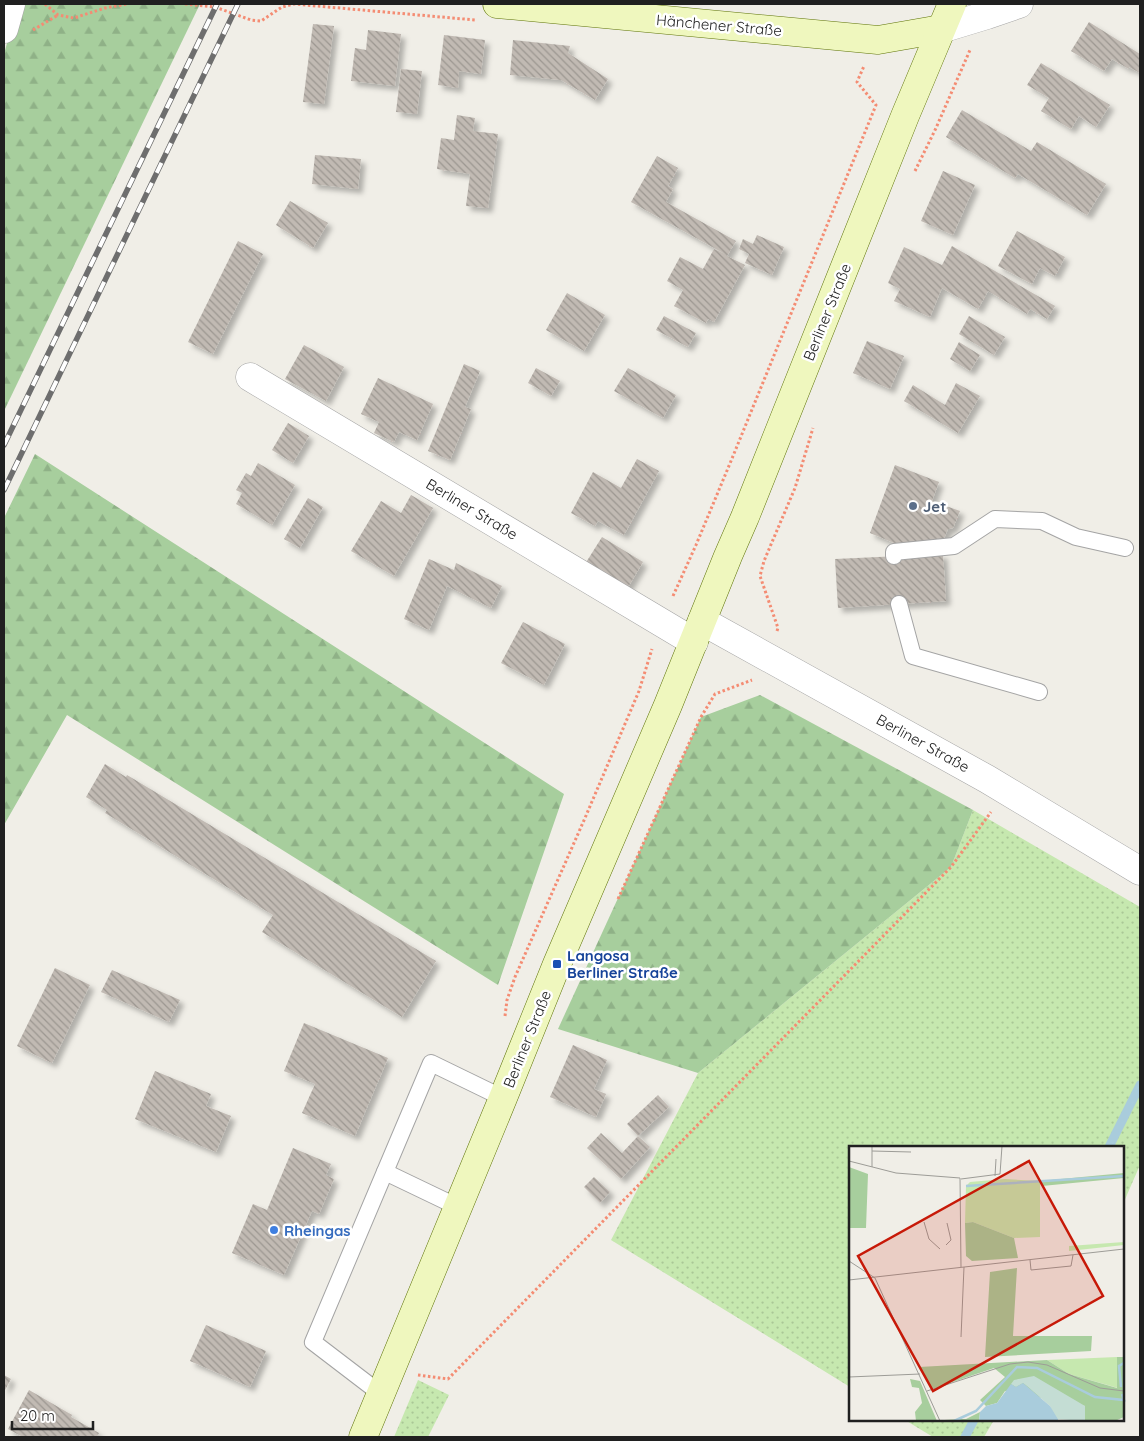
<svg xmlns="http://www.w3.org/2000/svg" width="1144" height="1441" viewBox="0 0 1144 1441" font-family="Quicksand,sans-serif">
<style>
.grass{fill:url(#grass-dots)}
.forest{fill:url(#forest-firs)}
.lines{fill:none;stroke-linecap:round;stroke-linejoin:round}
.stream{stroke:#a9ccdc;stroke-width:9}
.building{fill:url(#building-back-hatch);filter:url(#shadow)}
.service-casing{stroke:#a4a4a4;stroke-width:18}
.minor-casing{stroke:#a4a4a4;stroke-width:29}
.secondary-casing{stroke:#5f7409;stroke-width:29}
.path{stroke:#f48c73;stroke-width:3;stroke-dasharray:2.5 2.5;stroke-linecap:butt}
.service{stroke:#fff;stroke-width:16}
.minor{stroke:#fff;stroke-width:28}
.secondary{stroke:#eff7be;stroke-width:28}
.rail-casing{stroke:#6e6e6e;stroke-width:5.5}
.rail{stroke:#fff;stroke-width:4;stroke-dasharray:11;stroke-linecap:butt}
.service-dot{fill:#5c6f8a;stroke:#fff;stroke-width:2}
.transit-dot{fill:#1a4fb4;stroke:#fff;stroke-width:2}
.shop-dot{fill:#3f7fe0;stroke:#fff;stroke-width:2}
.labels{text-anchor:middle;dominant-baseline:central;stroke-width:5;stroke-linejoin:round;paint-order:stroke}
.street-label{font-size:15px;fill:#202020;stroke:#fff}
.service-label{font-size:15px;font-weight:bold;fill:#4e5e75;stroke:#fff;text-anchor:start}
.transit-label{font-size:15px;font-weight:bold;fill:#164399;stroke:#fff;text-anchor:start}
.shop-label{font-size:15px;font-weight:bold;fill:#366cbe;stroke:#fff;text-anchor:start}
.inset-river{fill:none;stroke:#a9ccdc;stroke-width:2.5}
.inset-road{fill:none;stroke:#9d9c97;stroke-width:1}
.view{fill:#c71908;fill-opacity:0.15;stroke:#c71908;stroke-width:2.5}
.inset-edge{fill:none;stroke:#202020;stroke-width:2.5}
</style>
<defs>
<pattern id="grass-dots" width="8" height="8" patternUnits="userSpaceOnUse" patternTransform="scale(1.25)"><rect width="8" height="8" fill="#c6e8af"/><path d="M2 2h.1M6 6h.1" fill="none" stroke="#aac796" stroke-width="1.8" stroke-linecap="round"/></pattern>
<pattern id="forest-firs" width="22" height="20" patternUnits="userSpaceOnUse" patternTransform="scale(1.25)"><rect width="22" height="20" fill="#a7ce9d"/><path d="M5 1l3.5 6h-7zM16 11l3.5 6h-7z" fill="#8fb187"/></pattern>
<pattern id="building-back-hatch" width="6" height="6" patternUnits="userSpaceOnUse" patternTransform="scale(1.25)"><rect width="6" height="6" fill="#c1bab3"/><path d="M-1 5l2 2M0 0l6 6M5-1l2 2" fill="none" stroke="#9c9791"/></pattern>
<filter id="shadow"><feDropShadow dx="4.5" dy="4.5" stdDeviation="2.5" flood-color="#0004"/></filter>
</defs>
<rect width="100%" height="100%" fill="#f0eee7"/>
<g class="grass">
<path d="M973 810 1140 907V1165L1123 1204V1147H850V1387L611 1240 698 1073 951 867Z"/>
<path d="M418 1380 449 1395 428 1437H394Z"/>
<path d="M905 1420H994L984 1437H933Z"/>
</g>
<g class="forest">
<path d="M18 4H200L4 411V54Z"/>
<path d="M35 454 564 794 498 985 67 715 4 825V518Z"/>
<path d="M760 695 973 810 951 867 698 1073 558 1029 701 717Z"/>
</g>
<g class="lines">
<g class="stream">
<path d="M1109 1147 1140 1085"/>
<path d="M965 1437 974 1420"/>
</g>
</g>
<g class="building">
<path d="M1089 22 1140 54V73L1129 67V69L1112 59 1104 71 1071 51Z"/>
<path d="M313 24 334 26 324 104 303 102Z"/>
<path d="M368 30 401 34 395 86 351 81 355 48 366 50Z"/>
<path d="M444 35 485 40 481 74 459 71 458 88 438 85Z"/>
<path d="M513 40 570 46 568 53 608 79 595 100 561 80 510 75Z"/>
<path d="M1041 63 1110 105 1096 127 1079 116 1071 129 1041 111 1049 98 1027 85Z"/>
<path d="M401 69 422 71 417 114 396 112Z"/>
<path d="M962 110 1031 151 1037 142 1106 184 1087 215 1018 174 1015 178 946 137Z"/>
<path d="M457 115 475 118 473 131 498 134 488 208 466 206 470 174 437 169 441 138 454 140Z"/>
<path d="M315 155 361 159 358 189 312 184Z"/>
<path d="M657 156 678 168 668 186 673 189 666 202 736 241 727 256 745 265 714 322 708 319 706 323 674 306 683 290 667 281 680 257 703 269 714 249 725 254 631 202Z"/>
<path d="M943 171 975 185 953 235 921 221Z"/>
<path d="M290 201 328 223 313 248 276 225Z"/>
<path d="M1017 231 1065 257 1055 276 1040 268 1032 284 998 266Z"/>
<path d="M757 235 784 247 772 275 745 263 749 254 739 249 743 239 753 244Z"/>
<path d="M238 241 263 254 213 354 188 342Z"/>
<path d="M952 246 1055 306 1047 319 1030 309 1027 314 988 291 978 309 942 288 930 317 894 301 900 289 888 283 904 247 942 265Z"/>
<path d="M567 293 605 315 584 351 546 330Z"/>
<path d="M664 316 696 333 688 347 656 330Z"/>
<path d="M969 316 1005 337 994 355 959 334Z"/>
<path d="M867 341 904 356 890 389 853 373Z"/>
<path d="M959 342 980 355 970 371 950 359Z"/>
<path d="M304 345 344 367 326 401 285 379Z"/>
<path d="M464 364 480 371 465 407 471 409 450 460 428 451Z"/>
<path d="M536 368 560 381 551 396 528 383Z"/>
<path d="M628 368 676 395 663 418 614 391Z"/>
<path d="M378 378 433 404 417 440 399 432 394 442 374 433 379 422 361 414Z"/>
<path d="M956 383 980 396 958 433 904 401 913 385 945 405Z"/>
<path d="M288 423 309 436 293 463 272 450Z"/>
<path d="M637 459 659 471 624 535 598 521 595 526 571 513 593 472 621 488Z"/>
<path d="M258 463 295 485 272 525 236 504 242 493 236 490 246 473 251 476Z"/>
<path d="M895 465 939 482 932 501 960 511 953 528 948 529 943 541 894 543 870 533Z"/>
<path d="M411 495 433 508 394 576 351 551 381 501 401 513Z"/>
<path d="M308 498 323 507 300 548 284 539Z"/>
<path d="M602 537 643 562 627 589 585 564Z"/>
<path d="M943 554 946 601 838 608 835 559Z"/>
<path d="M429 559 454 570 456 563 502 586 491 608 447 586 429 630 404 619Z"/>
<path d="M523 622 565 644 544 685 501 663Z"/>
<path d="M105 764 126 777 127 775 436 961 402 1017 262 932 273 915 105 813 107 810 86 797Z"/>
<path d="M55 968 90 985 52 1063 17 1046Z"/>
<path d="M112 970 180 1000 169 1022 101 992Z"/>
<path d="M304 1023 388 1058 355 1136 302 1113 315 1084 284 1071Z"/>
<path d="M573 1045 607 1060 594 1089 606 1094 596 1117 550 1097Z"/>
<path d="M155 1071 211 1094 206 1106 231 1116 216 1152 135 1119Z"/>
<path d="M658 1095 669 1107 638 1136 627 1124Z"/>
<path d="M601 1133 622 1153 638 1136 650 1147 621 1179 587 1148Z"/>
<path d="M293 1148 331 1164 326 1175 334 1179 319 1214 312 1211 284 1275 232 1253 253 1204 267 1210Z"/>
<path d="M594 1177 610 1192 600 1203 584 1187Z"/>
<path d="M206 1325 266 1351 250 1387 190 1361Z"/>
<path d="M4 1375 11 1379 4 1392Z"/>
<path d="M29 1390 72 1415 71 1417 99 1433 97 1437H23L8 1429Z"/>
</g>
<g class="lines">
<defs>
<g id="service">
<path d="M894 556V552L954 546 995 519 1042 521 1076 537 1125 548"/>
<path d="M899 604 913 656 1039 692"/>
<path d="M385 1172 458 1207"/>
<path d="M381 1394 313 1342 431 1063 503 1098"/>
</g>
<g id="minor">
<path d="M4 29 11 4"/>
<path d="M941 29 987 15 1019 4"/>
<path d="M250 377 694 642"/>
<path d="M702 621 987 779 1140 871"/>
</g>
<g id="secondary">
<path d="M497 4 878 40 941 29"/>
<path d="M363 1437 503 1098 557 964 668 705 728 556 745 517 905 116 952 4"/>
</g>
</defs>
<use href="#service" class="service-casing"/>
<use href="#minor" class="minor-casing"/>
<use href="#secondary" class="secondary-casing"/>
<g class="path">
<path d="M45 4 58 15 74 18 105 8 127 4"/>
<path d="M185 4 215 7 251 20 261 21 282 7 294 4 475 20"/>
<path d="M33 30 58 15"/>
<path d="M915 171 936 128 970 50"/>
<path d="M673 596 696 545 731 461 876 105 857 82 864 66"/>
<path d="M777 631 778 628 760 576 764 561 795 488 813 428"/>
<path d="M618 899 701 717 715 694 752 680"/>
<path d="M505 1016 507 1000 515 977 585 818 639 691 652 649"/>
<path d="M418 1375 448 1379 951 867 991 812"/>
</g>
<use href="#service" class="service"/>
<use href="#minor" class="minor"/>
<use href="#secondary" class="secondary"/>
<defs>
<g id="rail">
<path d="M4 445 217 4"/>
<path d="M4 490 238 4"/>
</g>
</defs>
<use href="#rail" class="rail-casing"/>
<use href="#rail" class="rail"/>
</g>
<circle class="service-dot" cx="913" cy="506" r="5"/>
<rect class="transit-dot" x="552" y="959" width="10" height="10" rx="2.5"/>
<circle class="shop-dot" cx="274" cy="1230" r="5"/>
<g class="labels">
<g class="street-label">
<text transform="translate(719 25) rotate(5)">Hänchener Straße</text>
<text transform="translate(827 312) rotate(-68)">Berliner Straße</text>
<text transform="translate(472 509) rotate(31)">Berliner Straße</text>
<text transform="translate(923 743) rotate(29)">Berliner Straße</text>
<text transform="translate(527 1039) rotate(-68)">Berliner Straße</text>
</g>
<g class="service-label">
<text x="923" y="506">Jet</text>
</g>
<g class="transit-label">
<text x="567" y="955">Langosa<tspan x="567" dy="17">Berliner Straße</tspan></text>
</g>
<g class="shop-label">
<text x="284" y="1230">Rheingas</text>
</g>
</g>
<g transform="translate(849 1146)">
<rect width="275" height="275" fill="#f0eee7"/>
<path d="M156 33 191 35V91L165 92 124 76 116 77 117 40 121 36ZM275 96V99L220 105V100ZM268 211 269 242 220 228 198 214Z" fill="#c6e8af"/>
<path d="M0 21 19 28 17 82H0ZM275 27V32L193 40 191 35ZM124 76 165 92 169 112 123 115 117 110 116 77ZM168 122 164 190H243L242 205 136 211 141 126ZM268 211H275V271L266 275H236V260L156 245 148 257 137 260 131 254 156 231 145 222 83 243 70 221 198 214 220 228 268 242ZM61 233 71 235 88 275H67L66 266 73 257 70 242 63 241ZM131 266 130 275 95 273H117Z" fill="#a7ce9d"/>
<path d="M185 230 236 260V275L206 273 201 260 178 240 174 237 167 241 162 238 165 234Z" fill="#c4ddd4"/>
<path d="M174 237 201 260 210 275H130L131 266 137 260 148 257 162 238 167 241Z" fill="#a9ccdc"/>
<path class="inset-river" d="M117 40 275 30M272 241 270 220 275 217M105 275 127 265 168 221 188 222 246 251 275 254 273 248"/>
<path class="inset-road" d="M23 5 62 6M0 15 47 27 111 32 112 121M23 21V0M146 30 147 13M112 33 151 28 153 0M75 76 80 93 91 103M97 99 102 94 98 77M181 114 182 124 222 120 224 109M0 115 26 132M26 132 91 275M0 134 275 103M112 191 115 121M0 231 71 228M78 245 161 218 179 216 198 219 251 242 275 245"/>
<path class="view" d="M180 15 254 150 84 245 9 110Z"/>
<rect width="275" height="275" class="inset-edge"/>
</g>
<rect width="1144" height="1441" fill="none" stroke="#202020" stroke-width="10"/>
<path d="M12 1421v8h81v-8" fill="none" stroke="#202020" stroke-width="2.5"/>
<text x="20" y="1421" font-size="15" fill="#202020" stroke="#ffffff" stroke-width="4" paint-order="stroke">20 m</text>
</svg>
